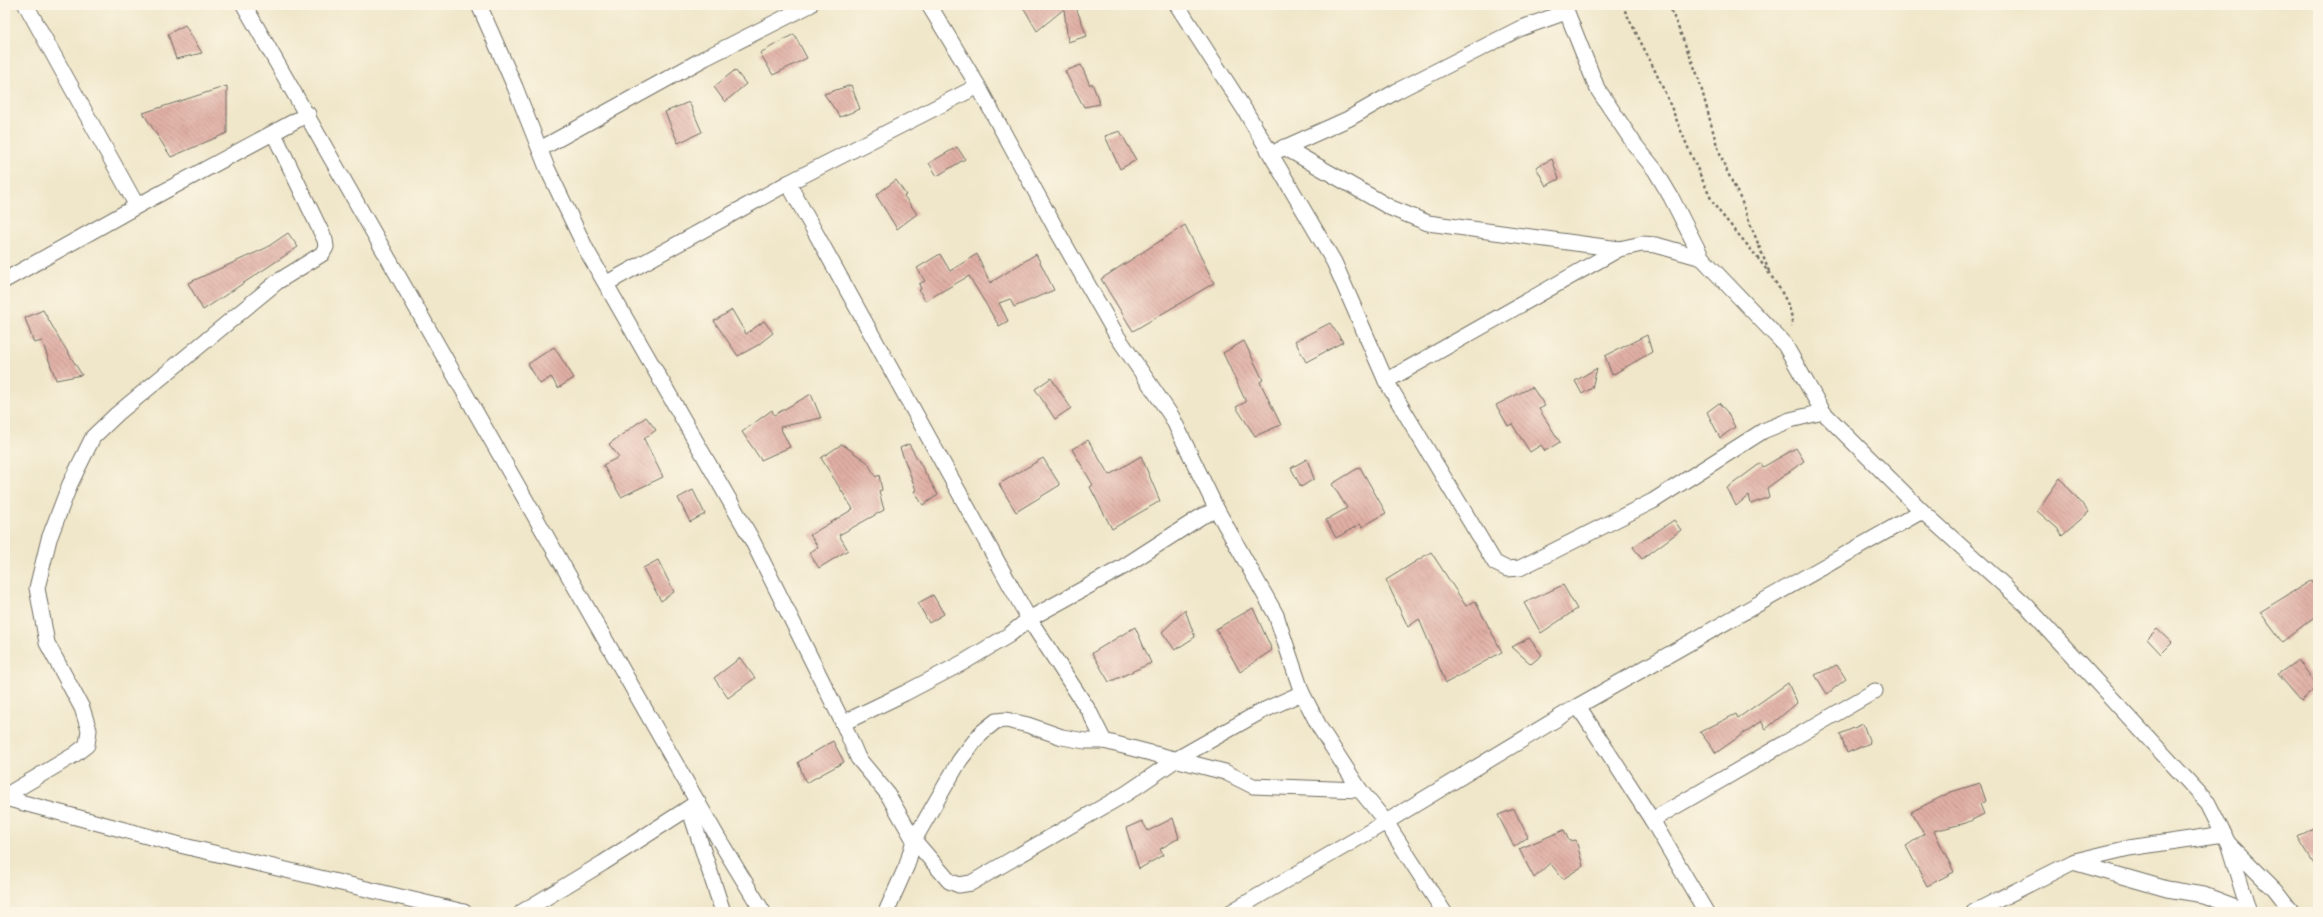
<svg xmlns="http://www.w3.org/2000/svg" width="2323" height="917" viewBox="0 0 2323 917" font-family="'Gochi Hand',sans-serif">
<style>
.building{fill:url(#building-back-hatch)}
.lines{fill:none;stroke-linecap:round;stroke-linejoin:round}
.minor-casing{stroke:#706d63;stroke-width:17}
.path{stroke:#706d63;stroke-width:2.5;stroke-dasharray:3 3;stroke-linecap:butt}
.minor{stroke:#fff;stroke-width:15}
</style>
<defs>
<pattern id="building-back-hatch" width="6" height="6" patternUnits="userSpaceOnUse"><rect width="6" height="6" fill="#e0aea4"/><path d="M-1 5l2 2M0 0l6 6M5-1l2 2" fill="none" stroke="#b68e86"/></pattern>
</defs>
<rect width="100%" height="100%" fill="#fcf5e5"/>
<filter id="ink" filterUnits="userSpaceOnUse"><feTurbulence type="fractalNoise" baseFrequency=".025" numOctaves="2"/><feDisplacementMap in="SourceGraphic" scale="8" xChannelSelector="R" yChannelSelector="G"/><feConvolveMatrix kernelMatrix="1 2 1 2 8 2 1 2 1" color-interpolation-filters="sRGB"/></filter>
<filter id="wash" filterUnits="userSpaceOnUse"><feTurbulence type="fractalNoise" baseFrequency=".012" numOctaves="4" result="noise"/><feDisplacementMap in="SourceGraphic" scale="16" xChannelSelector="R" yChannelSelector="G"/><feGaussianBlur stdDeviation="0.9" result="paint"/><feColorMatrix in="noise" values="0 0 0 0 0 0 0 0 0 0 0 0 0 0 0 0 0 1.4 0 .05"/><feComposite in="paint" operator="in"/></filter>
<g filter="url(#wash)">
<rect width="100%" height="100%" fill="#f0e7ca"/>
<g id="blocks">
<g class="building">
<path d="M1022 5H1075L1087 36 1068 42 1064 9 1037 31Z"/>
<path d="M185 25 202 53 176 59 168 34Z"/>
<path d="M794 34 807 58 773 75 760 53Z"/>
<path d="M1081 65 1090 85 1092 83 1100 104 1084 107 1072 85 1065 71Z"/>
<path d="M735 70 746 84 725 102 714 87Z"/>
<path d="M851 85 860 109 840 117 824 94Z"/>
<path d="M227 86V133L171 157 143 113Z"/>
<path d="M689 102 702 132 678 143 665 112Z"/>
<path d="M1120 131 1136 160 1120 169 1105 136Z"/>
<path d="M957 147 965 159 937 176 929 163Z"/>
<path d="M1552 159 1559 179 1546 186 1536 167Z"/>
<path d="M896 180 906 195 904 196 917 214 897 229 876 195Z"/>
<path d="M1185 225 1214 283 1133 331 1101 279Z"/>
<path d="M288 233 298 247 203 310 188 283 266 248Z"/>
<path d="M940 254 950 271 977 254 990 283 1036 254 1054 290 1014 307 1010 299 999 303 1008 321 999 326 969 276 925 301 919 290 921 289 919 284 925 281 917 268Z"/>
<path d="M43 310 59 338 82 375 56 380 42 341 34 343 25 318Z"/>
<path d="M732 310 746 334 764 321 773 333 758 345 738 356 714 321Z"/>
<path d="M1330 323 1343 342 1306 362 1295 341Z"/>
<path d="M1647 335 1652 352 1612 375 1605 356Z"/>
<path d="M1244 341 1263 380 1260 382 1281 425 1255 436 1236 407 1246 402 1223 353Z"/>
<path d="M554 347 574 378 558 388 551 377 540 384 528 364Z"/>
<path d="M1597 368 1592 388 1582 394 1575 381Z"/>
<path d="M1051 378 1071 408 1055 419 1035 389Z"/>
<path d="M1532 387 1545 406 1539 409 1560 442 1545 451 1541 445 1530 452 1512 424 1508 426 1496 405Z"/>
<path d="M811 394 821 418 780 427 790 447 761 460 742 432 772 410 774 415Z"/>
<path d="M1719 403 1727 412 1735 427 1720 438 1707 412Z"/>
<path d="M646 417 656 430 644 439 663 477 621 497 603 465 619 457 609 444Z"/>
<path d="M1088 440 1109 475 1141 456 1160 501 1112 529 1090 487 1093 485 1072 449Z"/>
<path d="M842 444 867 462 876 477 879 475 882 490 879 491 884 510 839 535 848 550 819 568 809 553 818 547 810 535 853 509 821 458Z"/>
<path d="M909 444 938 495 923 505 914 491 916 490 900 448Z"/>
<path d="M1796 448 1804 461 1767 488 1769 497 1751 504 1749 495 1736 506 1727 488 1761 463 1763 467Z"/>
<path d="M1043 458 1060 485 1016 512 999 484Z"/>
<path d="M1307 459 1314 479 1301 487 1291 468Z"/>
<path d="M1360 467 1386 513 1362 527 1360 524 1336 538 1326 520 1347 508 1332 484Z"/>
<path d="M2060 478 2089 512 2062 536 2057 528 2037 511Z"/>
<path d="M693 490 705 514 690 522 678 498Z"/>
<path d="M1674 520 1681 530 1642 559 1633 547Z"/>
<path d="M1431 552 1466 606 1475 601 1502 652 1446 683 1419 619 1408 627 1386 580Z"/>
<path d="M658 560 674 592 661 601 643 568Z"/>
<path d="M2312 580 2318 591V614L2282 642 2260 612Z"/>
<path d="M1563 585 1577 609 1541 633 1524 603Z"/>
<path d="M933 595 944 614 929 623 918 603Z"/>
<path d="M1253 608 1272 650 1240 672 1216 629Z"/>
<path d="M1185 610 1195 637 1175 650 1162 632Z"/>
<path d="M1135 627 1151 663 1109 682 1092 653Z"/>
<path d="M2157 629 2172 643 2161 654 2147 639Z"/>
<path d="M1529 638 1542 655 1531 664 1512 647Z"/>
<path d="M740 658 755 678 728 698 714 678Z"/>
<path d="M2298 660 2318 686 2301 701 2278 674Z"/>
<path d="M1837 665 1846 679 1827 694 1815 675Z"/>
<path d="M1788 683 1797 703 1766 729 1761 721 1716 753 1700 732 1736 714 1738 718Z"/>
<path d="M1863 724 1870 743 1847 753 1840 734Z"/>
<path d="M833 741 844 762 806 783 798 762Z"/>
<path d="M1980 783 1986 801 1980 804 1984 814 1966 823 1934 831 1954 872 1927 886 1906 846 1924 834 1911 812 1951 792Z"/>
<path d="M1514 809 1528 837 1514 847 1498 815Z"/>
<path d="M1173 818 1179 838 1160 849 1163 855 1139 869 1126 828 1142 821 1148 831Z"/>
<path d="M2318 825V870L2298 837Z"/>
<path d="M1564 830 1569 841 1576 840 1583 866 1563 879 1550 863 1534 878 1519 849Z"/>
</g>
</g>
</g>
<g filter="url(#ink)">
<use href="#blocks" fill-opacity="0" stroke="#706d63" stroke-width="1"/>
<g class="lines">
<defs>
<g id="minor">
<path d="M26 5 137 206"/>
<path d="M244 5 718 838 763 912"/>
<path d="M479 5 515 87 547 168 587 251 751 538 843 723 858 758 887 793 914 840 949 881 959 885 971 883 1127 793 1177 759 1260 712 1302 693"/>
<path d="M1177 5 1246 112 1334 262 1386 381 1495 563 1507 569 1520 568 1653 501 1763 431 1790 420 1823 412"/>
<path d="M1564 5 1597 88 1635 145 1655 170 1671 197 1702 258"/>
<path d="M978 86 788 183 1029 619 1089 711 1104 741 1225 772 1253 786 1360 790"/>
<path d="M1284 147 1391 208 1428 223 1619 249"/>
<path d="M540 149 705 58 810 5"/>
<path d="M1279 150 1348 119 1397 91 1519 29 1566 12"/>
<path d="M5 280 137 206 308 114"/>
<path d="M607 283 788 183"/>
<path d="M1386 381 1619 249 1642 244 1656 245 1702 258 1785 345 1823 412 1922 511 2026 605 2208 803 2228 843 2275 890 2292 912"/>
<path d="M1217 510 1276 615 1302 693 1320 728 1360 790 1386 822 1231 912"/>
<path d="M1578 706 1652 820 1706 912"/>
<path d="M843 723 905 693 964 662 1009 635 1029 619 1123 567 1202 516 1217 510 1172 417 1117 336 1056 229 978 86 929 5"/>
<path d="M5 796 74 755 87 745 89 730 82 708 47 643 37 588 49 539 70 484 93 437 117 414 277 282 322 254 326 247 325 240 274 134"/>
<path d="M5 798 184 846 464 912"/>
<path d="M689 808 723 912"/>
<path d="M1652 820 1875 691"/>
<path d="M2229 846 2249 912"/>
<path d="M2075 861 2129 848 2224 834"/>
<path d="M522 912 603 863 698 802"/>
<path d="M886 912 907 865 914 840 960 760 981 733 996 721 1006 720 1028 725 1062 737 1085 741H1104"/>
<path d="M1444 912 1386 822 1578 706 1922 511"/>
<path d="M1974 912 2073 862 2167 889 2204 895 2249 912"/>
</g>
</defs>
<use href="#minor" class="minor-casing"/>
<g class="path">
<path d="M1622 5C1637 35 1653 65 1666 95 1678 123 1689 151 1702 179 1706 187 1710 198 1715 206 1732 229 1800 299 1791 326"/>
<path d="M1669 5 1698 76 1716 142 1725 167 1741 200 1770 274"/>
</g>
<use href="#minor" class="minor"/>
</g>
</g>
<rect width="2323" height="917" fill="none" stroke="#fcf5e5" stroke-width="20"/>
</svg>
